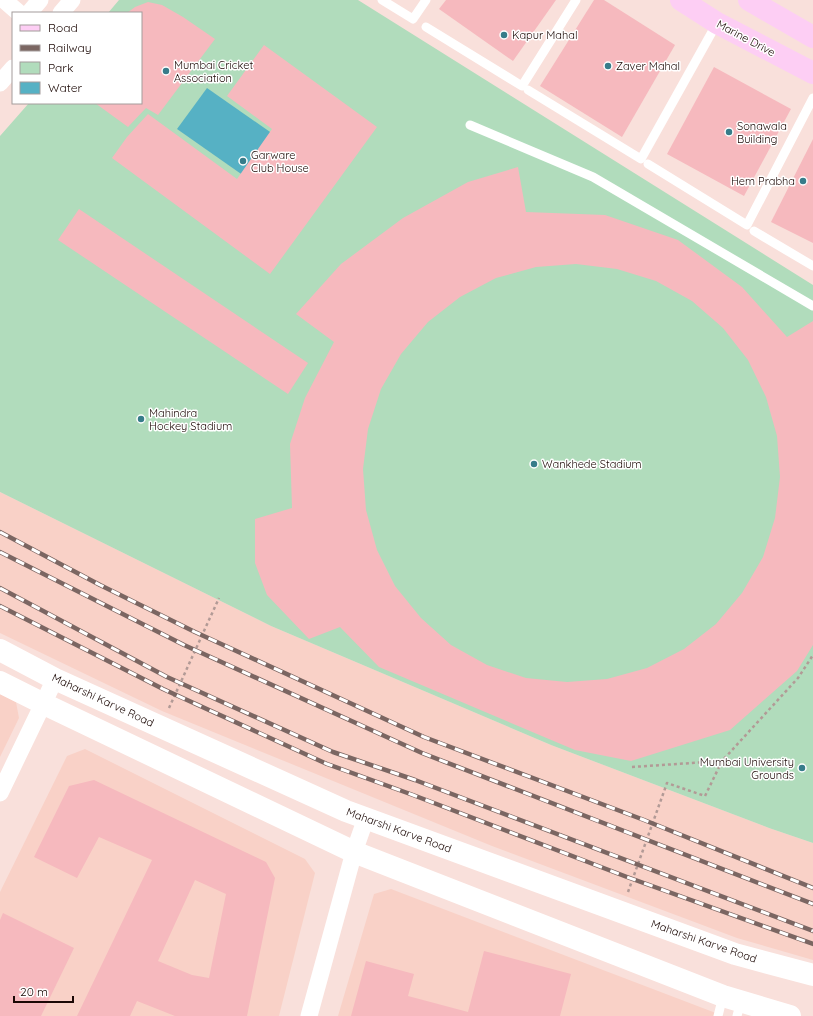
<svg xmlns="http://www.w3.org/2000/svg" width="813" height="1016" viewBox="0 0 813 1016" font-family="Quicksand,sans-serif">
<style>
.built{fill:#f9d1c7}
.green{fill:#b1dcbc}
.water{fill:#56b1c4}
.building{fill:#f6b9be;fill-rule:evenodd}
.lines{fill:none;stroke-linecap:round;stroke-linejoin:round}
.path{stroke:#b29a96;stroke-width:2.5;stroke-dasharray:3 3;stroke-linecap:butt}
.lane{stroke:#fff;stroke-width:9}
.street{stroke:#fff;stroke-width:17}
.secondary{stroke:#fff;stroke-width:22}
.primary{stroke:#fdcef4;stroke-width:22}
.rail-casing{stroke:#7b6662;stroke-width:4.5}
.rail{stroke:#fff;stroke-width:3;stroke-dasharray:9;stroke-linecap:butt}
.poi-dot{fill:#377c8a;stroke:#fff;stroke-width:1.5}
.labels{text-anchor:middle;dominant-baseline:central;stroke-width:3;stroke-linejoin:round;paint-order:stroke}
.poi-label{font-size:11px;fill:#1b0805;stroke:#fff;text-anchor:start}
.street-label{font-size:11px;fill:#1b0805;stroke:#fff}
</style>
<rect width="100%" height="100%" fill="#f9e0db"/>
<g class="built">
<path d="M0 492 271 626 551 745 769 828 813 843V960L737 938 492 846 162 711 0 633Z"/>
<path d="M0 694 16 702 19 718 0 757Z"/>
<path d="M85 749 305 859 315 873 279 1016H0V892L67 756Z"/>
<path d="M391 889 721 1015 724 1016H338L374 894Z"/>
</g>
<path class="green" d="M119 0H358L813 285V843L769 828 551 745 271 626 0 492V136L29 103H141V13H108Z"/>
<path class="water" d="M207 88 283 141 254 183 177 129Z"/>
<g class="building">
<path d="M446 0H556L513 61 439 9Z"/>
<path d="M594 0H604L675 45 622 137 540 86Z"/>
<path d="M148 2 162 5 183 17 215 39 158 115 146 108 128 127 95 103H141V13H127L135 7Z"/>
<path d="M264 45 377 127 270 274 112 158 127 137 148 114 237 179 272 129 227 96Z"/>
<path d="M714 67 791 109 744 196 667 154Z"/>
<path d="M813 139V243L771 222Z"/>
<path d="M518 167 526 212 605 215 678 240 742 287 787 337 813 321V645L797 671 730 730 631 761 575 750 379 667 340 627 309 639 267 595 255 563V519L292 508 290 444 305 398 334 342 296 314 341 264 403 218 468 182ZM576 264 617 269 656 281 692 301 723 328 748 360 766 397 777 436 780 477 775 518 763 557 742 593 716 624 684 649 647 668 607 679 567 682 526 678 487 665 451 645 421 618 395 586 377 550 366 510 363 469 368 429 381 389 401 354 428 322 460 297 496 278 536 267Z"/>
<path d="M79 209 308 363 288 394 58 240Z"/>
<path d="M94 780 266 862 275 878 247 1016H175L137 1001 130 1016H77L152 860 99 837 77 878 34 857 69 786ZM195 880 226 894 209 978 192 975 158 961Z"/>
<path d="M3 913 74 948 41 1016H0V920Z"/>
<path d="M484 951 571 974 560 1016H351L366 961 414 974 408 996 468 1012Z"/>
</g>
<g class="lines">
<g class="path">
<path d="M169 708 219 598"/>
<path d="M632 767 722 761"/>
<path d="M628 892 667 783 705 796 722 761 798 678 813 655"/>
</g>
<g class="lane">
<path d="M382 0 413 19 426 0"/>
<path d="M426 27 522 86 576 0"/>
<path d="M528 90 641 159 717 23"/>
<path d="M470 125 593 177 813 306"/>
<path d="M648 164 747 225 813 98"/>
<path d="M754 231 813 266"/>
<path d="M718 1016 723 996"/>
<path d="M737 1016 741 1001"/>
</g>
<g class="street">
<path d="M4 0 19 13"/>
<path d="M29 13 40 0"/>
<path d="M61 13 72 0"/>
<path d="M0 83 13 68"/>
<path d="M0 793 55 679"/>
<path d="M309 1016 354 852 366 818"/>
</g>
<g class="secondary">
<path d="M0 650 55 679 346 811 735 954 813 975"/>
<path d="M0 682 44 704 354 852 723 996 790 1016"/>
</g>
<g class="primary">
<path d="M681 0 717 23 813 73"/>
<path d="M749 0 813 37"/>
</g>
<defs>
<g id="rail">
<path d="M0 532 100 585 195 632 424 737 644 820 813 888"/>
<path d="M0 552 184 645 422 753 813 904"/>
<path d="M0 588 167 677 333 752 415 780 813 931"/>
<path d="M0 606 163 689 327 764 413 795 627 877 813 944"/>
</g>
</defs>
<use href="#rail" class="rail-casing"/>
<use href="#rail" class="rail"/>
</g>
<g class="poi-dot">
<circle cx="504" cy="35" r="4"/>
<circle cx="608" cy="66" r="4"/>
<circle cx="166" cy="71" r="4"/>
<circle cx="729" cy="132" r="4"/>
<circle cx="243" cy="161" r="4"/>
<circle cx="803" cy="181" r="4"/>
<circle cx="141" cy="419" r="4"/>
<circle cx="534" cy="464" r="4"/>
<circle cx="802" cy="768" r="4"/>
</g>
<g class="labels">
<g class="poi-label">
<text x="512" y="35">Kapur Mahal</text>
<text x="174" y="65">Mumbai Cricket<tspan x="174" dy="13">Association</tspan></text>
<text x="616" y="66">Zaver Mahal</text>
<text x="737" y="126">Sonawala<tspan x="737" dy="13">Building</tspan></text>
<text x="251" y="155">Garware<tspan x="251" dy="13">Club House</tspan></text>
<text x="795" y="181" text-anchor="end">Hem Prabha</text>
<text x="149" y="413">Mahindra<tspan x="149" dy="13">Hockey Stadium</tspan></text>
<text x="542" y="464">Wankhede Stadium</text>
<text x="794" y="762" text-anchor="end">Mumbai University<tspan x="794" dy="13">Grounds</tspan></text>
</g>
<g class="street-label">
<text transform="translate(746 38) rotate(28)">Marine Drive</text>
<text transform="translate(103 700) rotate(25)">Maharshi Karve Road</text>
<text transform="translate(399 830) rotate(20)">Maharshi Karve Road</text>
<text transform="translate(704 941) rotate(19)">Maharshi Karve Road</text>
</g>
</g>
<rect x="12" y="12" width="130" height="92" fill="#ffffff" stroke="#a49c9b"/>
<rect x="20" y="25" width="20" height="6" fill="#fdcef4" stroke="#a49c9b"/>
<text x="48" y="32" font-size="12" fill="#1b0805">Road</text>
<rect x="20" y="45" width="20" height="6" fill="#7b6662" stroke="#a49c9b"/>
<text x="48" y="52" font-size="12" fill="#1b0805">Railway</text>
<rect x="20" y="62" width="20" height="12" fill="#b1dcbc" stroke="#a49c9b"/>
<text x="48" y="72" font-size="12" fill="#1b0805">Park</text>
<rect x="20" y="82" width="20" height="12" fill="#56b1c4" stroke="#a49c9b"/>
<text x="48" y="92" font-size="12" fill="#1b0805">Water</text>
<path d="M14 996v6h59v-6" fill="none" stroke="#1b0805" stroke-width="2"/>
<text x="20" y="996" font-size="12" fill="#1b0805" stroke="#ffffff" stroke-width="3" paint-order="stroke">20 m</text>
</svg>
